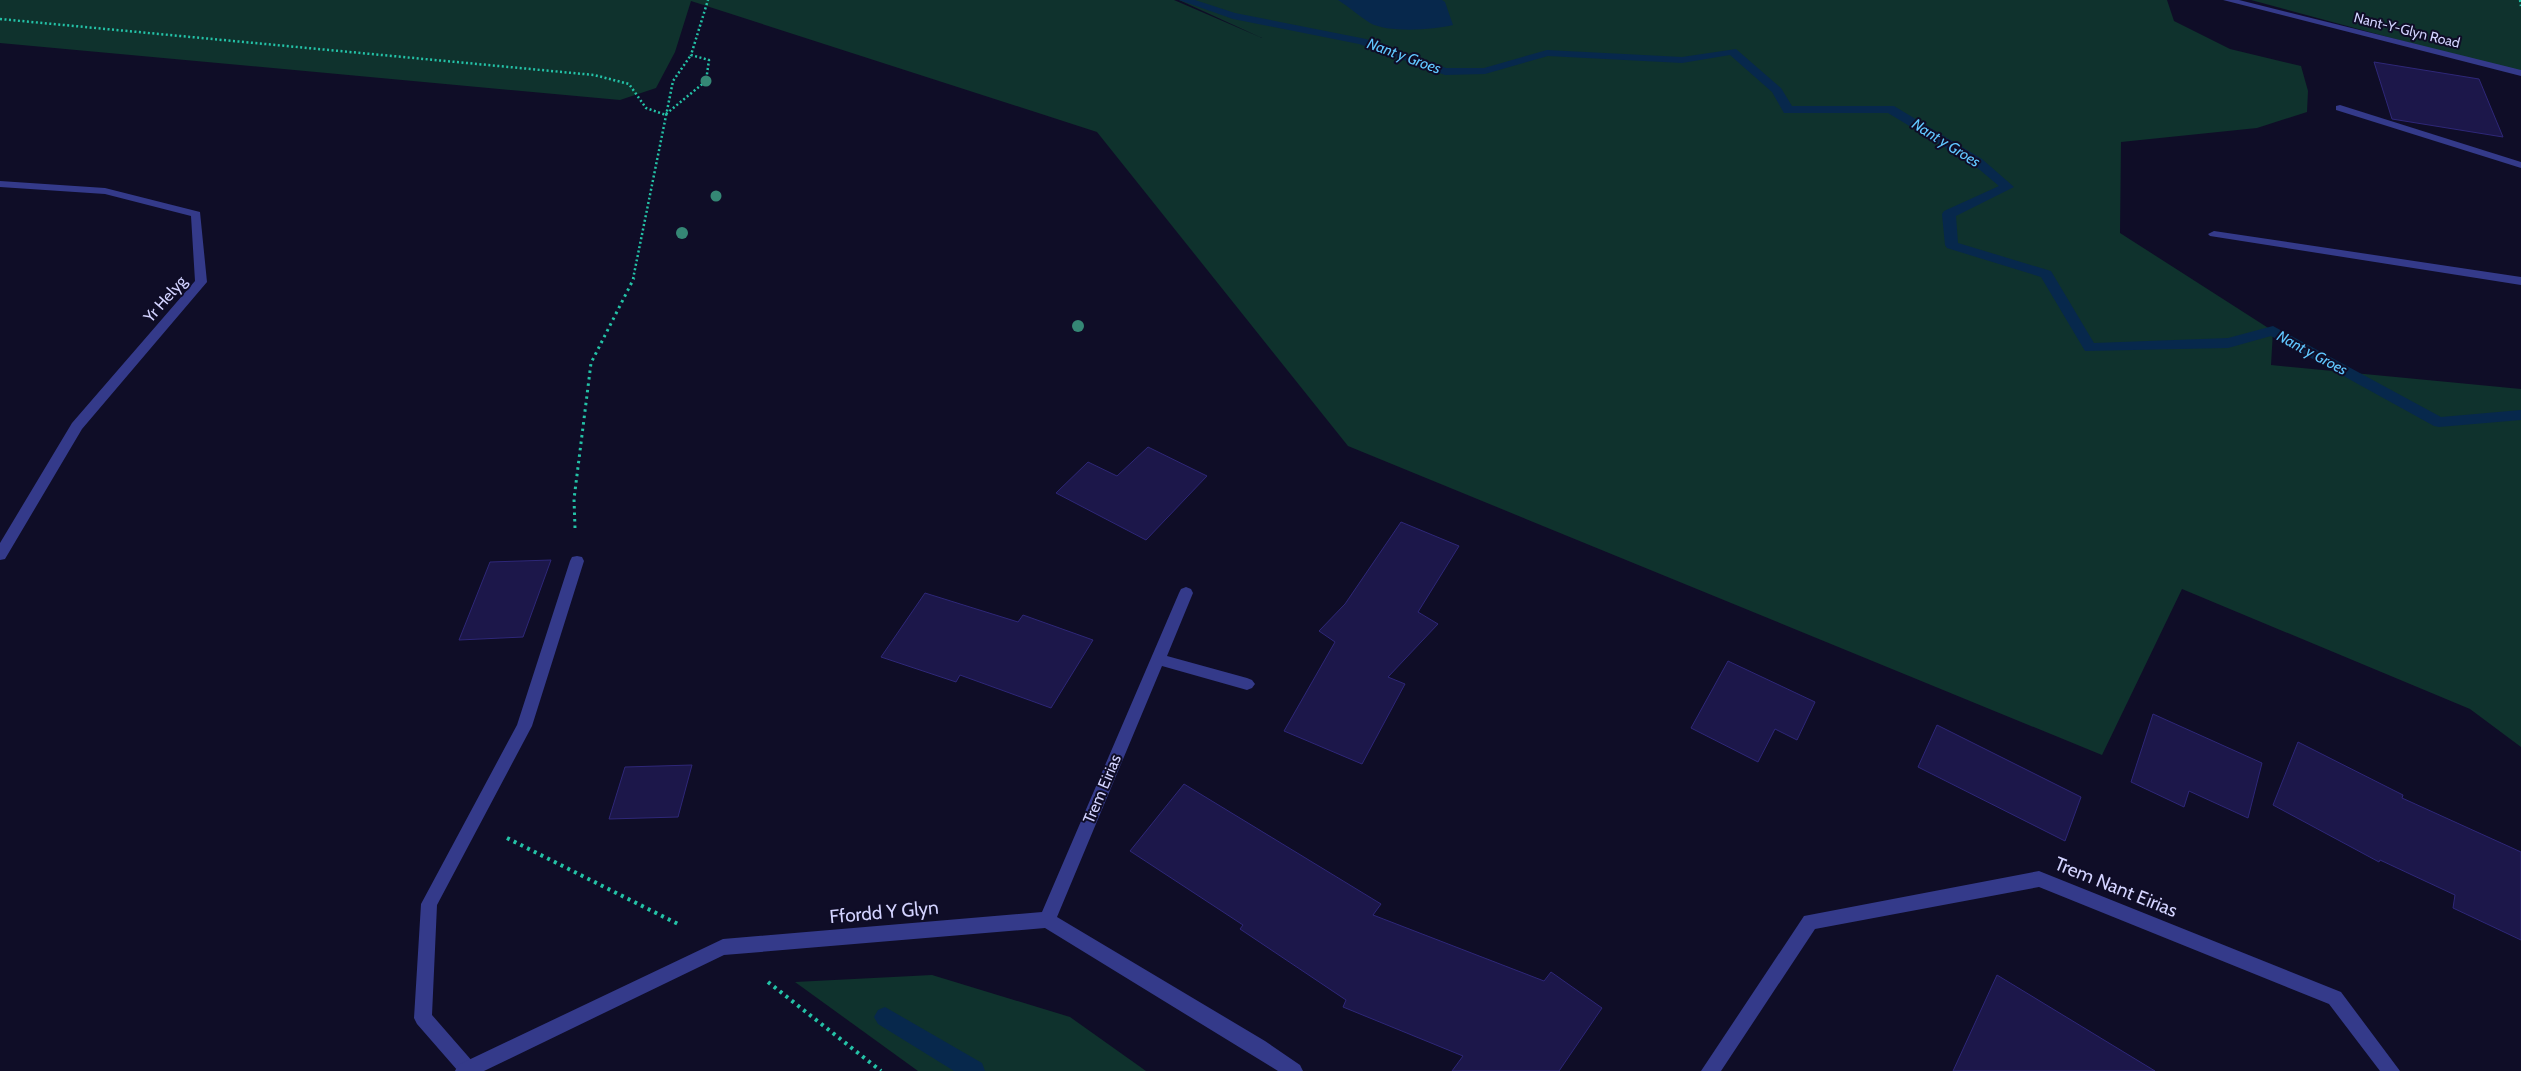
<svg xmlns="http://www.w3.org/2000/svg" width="2521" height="1071" viewBox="0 0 2521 1071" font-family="Cabin,sans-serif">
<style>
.green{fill:#0f322d}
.water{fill:#07284c}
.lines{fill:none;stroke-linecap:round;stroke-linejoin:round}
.stream{fill:#07284c;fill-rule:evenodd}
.building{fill:#1c174a;stroke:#2e2778}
.path-far2{stroke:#24c2a7;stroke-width:2.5;stroke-dasharray:2 2.5;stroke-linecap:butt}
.path-far1{stroke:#24c2a7;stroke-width:3;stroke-dasharray:2.5 4;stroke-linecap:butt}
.path{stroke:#24c2a7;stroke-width:4;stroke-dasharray:3 4.5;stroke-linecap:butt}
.service{fill:#343a8a;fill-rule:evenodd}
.minor{fill:#343a8a;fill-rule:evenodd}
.tree{fill:#358775}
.labels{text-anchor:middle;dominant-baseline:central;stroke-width:4;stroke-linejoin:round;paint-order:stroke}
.far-street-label{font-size:14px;fill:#d3d3ff;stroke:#0f0d27}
.far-water-label{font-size:15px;font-style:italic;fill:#61c7ff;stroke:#0f0d27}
.street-label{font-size:16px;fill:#d3d3ff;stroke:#0f0d27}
.near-street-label{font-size:19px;fill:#d3d3ff;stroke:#0f0d27}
</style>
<rect width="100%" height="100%" fill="#0f0d27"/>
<g class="green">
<path d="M0 0H1174L1262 38 1179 0H2167L2174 21 2230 49 2301 66 2308 91 2307 112 2257 128 2121 142 2120 233 2273 331 2271 365 2521 389V747L2470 709 2182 589 2102 755 1348 446 1097 132 691 1 675 52 656 88 620 100 0 43Z"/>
<path d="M2251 0H2521V73Z"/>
<path d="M932 975 1070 1017 1146 1071H918L795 982Z"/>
</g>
<path class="water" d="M1338 0H1442L1445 2 1453 25C1433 30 1388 33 1370 23 1359 16 1349 7 1338 0Z"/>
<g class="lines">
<g class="stream">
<path d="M1179 0H1195L1235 13 1366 39 1446 68H1484L1547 50 1682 57 1736 49 1781 88 1792 106H1894L1982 159 2014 187 1956 216 1958 243 2051 271 2094 343 2228 338 2273 326 2441 417 2521 410V420L2439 427 2434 426 2271 336 2228 348 2085 351 2041 277 1947 248 1945 245 1942 214 1944 211 1999 186 1974 165 1888 113H1784L1772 92 1730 55 1682 63 1548 56 1485 74 1445 75 1359 44 1233 19Z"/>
<path d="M885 1007 982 1063 985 1071H954L878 1024 874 1017 878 1010Z"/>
</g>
</g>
<g class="building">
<path d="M2374 62 2479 79 2503 137 2392 119Z"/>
<path d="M1148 447 1207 476 1146 540 1056 493 1088 462 1117 476Z"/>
<path d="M1401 522 1459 546 1418 612 1438 624 1388 677 1405 684 1362 764 1284 731 1335 642 1319 631 1345 604Z"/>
<path d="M551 560 523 637 459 640 490 562Z"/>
<path d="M925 593 1018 622 1023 615 1093 640 1051 708 960 675 956 682 881 657Z"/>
<path d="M1728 661 1815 702 1797 740 1775 729 1758 762 1691 728Z"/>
<path d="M2153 714 2262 763 2248 818 2189 791 2184 807 2131 782Z"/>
<path d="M1937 725 2081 797 2065 841 1918 767Z"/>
<path d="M2298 742 2403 795 2402 798 2521 852V940L2453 908 2455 895 2380 860 2379 862 2273 805Z"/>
<path d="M692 765 678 817 609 819 625 767Z"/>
<path d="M1184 784 1381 904 1373 915 1544 981 1551 972 1602 1008 1559 1071H1452L1463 1056 1343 1007 1346 1000 1240 929 1243 925 1130 851Z"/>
<path d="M1997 975 2155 1071H1953Z"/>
</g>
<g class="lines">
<g class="path-far2">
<path d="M2520 0 2521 6"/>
<path d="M0 19 594 75 629 84 646 108 666 115"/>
<path d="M666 114 706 81 709 60 691 55 708 0"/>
<path d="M633 279 673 81 691 55"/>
</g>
<path class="path-far1" d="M575 528 574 499 591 363 634 278"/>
<g class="path">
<path d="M507 838 680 925"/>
<path d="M768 982 881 1071"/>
</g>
<g class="service">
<path d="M2340 105 2521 162V168L2336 110V106Z"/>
<path d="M2214 231 2521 277V285L2210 236 2208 234Z"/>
<path d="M577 556 582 557 584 561 532 726 437 905 432 1015 473 1062 476 1068 475 1071H458L417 1024 414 1018 421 904 517 725 570 561 572 557Z"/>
</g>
<g class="minor">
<path d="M2223 0H2239L2521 70V76Z"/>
<path d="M0 181 105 188 200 212 207 282 82 429 5 559 0 560V543L72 423 195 281 191 216 105 194 0 187Z"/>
<path d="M1186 587 1191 589 1193 593 1167 656 1247 678 1252 680 1255 684 1252 688 1247 690 1162 666 1057 917 1265 1041 1300 1065 1303 1071H1278L1045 928 724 955 484 1071H455L458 1065 723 939 1042 912 1179 593 1181 589Z"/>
<path d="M2039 871 2341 992 2400 1071H2380L2329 1004 2039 887 1815 929 1721 1071H1701L1804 916Z"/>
</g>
</g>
<g class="tree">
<circle cx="706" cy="81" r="5.5"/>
<circle cx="716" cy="196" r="5.5"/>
<circle cx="682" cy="233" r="6"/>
<circle cx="1078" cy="326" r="6"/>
</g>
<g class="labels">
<g class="far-street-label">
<text transform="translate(2407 30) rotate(14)">Nant-Y-Glyn Road</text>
</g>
<g class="far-water-label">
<text transform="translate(1404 56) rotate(20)">Nant y Groes</text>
<text transform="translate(1946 143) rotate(32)">Nant y Groes</text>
<text transform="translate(2312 353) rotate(28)">Nant y Groes</text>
</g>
<g class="street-label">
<text transform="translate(165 299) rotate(-49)">Yr Helyg</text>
<text transform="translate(1102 789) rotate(-67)">Trem Eirias</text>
</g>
<g class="near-street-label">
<text transform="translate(2116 887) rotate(22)">Trem Nant Eirias</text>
<text transform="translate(884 912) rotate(-5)">Ffordd Y Glyn</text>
</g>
</g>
</svg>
